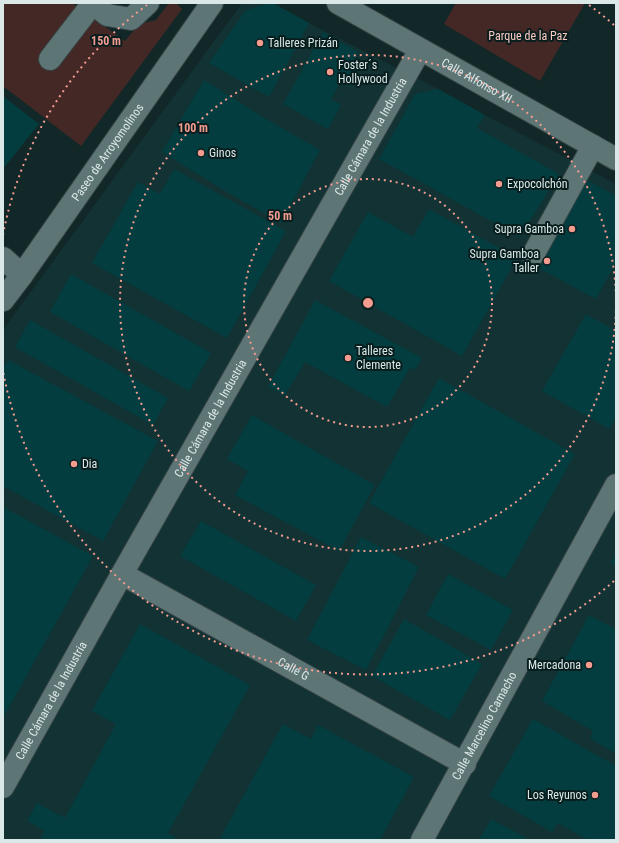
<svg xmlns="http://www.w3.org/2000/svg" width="619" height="843" viewBox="0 0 619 843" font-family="'Roboto Condensed',sans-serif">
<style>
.built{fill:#123233}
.green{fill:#442825}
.building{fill:#033d3f}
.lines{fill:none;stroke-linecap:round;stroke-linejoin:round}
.minor-casing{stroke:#354445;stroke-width:24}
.minor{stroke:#5e7576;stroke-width:22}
.ring{fill:none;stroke:#f59c91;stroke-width:2;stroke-dasharray:2 4}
.poi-dot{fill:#f59c91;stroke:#081e1e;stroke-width:1.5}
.labels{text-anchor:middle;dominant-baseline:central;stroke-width:4;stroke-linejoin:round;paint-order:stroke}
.park-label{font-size:12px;fill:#fbc8c1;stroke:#081e1e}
.poi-label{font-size:12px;fill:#dbe8e8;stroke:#081e1e;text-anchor:start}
.street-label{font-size:12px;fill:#dbe8e8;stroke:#081e1e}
.centre{fill:#f59c91;stroke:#081e1e;stroke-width:2}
.ring-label{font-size:12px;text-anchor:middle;font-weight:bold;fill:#f59c91;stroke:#081e1e;stroke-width:4;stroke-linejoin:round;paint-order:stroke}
</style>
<rect width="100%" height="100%" fill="#122728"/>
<path class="built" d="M242 3H273L309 23 438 89 485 115 616 184V840H3V330Z"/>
<g class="green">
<path d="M3 3H72L125 41 139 24 156 20 169 3H176L182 9 81 146 3 86Z"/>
<path d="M456 3H585L540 81 444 24Z"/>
</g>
<g class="building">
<path d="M268 3H273L309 23 269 97 209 63 245 11Z"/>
<path d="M323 32 358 52 355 57 364 62 350 87 341 82 331 99 341 105 328 129 283 104Z"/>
<path d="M204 80 261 116 320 150 281 223 220 188 162 152Z"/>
<path d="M438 89 485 115 477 128 559 174 520 237 379 159 415 94Z"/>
<path d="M3 96 39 124 3 169Z"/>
<path d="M174 169 286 231 227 338 92 263 138 182 160 194Z"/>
<path d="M580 176 616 196V262L596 299 531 264Z"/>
<path d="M429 209 517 258 462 356 329 281 368 212 413 237Z"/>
<path d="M71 274 211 353 189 391 50 312Z"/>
<path d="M315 300 422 358 415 370 410 368 387 407 305 362 285 395 268 387Z"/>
<path d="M586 314 616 331V417L609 429 542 391Z"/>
<path d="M30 320 168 398 153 425 15 347Z"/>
<path d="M8 360 158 441 103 541 3 486V368Z"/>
<path d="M439 378 575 454 505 579 369 503Z"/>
<path d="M252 415 375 485 339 551 235 495 248 471 227 459Z"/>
<path d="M3 507 93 556 3 718Z"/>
<path d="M201 521 316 585 296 621 180 556Z"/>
<path d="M361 537 419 567 366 670 307 640Z"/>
<path d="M616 554V566L611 563Z"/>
<path d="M448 574 513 610 491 650 426 615Z"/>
<path d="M589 615 616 629V753L590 739 593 731 542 701Z"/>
<path d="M404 619 482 664 450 720 372 676Z"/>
<path d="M140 624 250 685 168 833 179 840H40L45 831 27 821 37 803 65 818 116 724 92 711Z"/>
<path d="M533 719 616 766V840H588L558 823 552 832 489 796Z"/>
<path d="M283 724 311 739 318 725 414 777 380 840H224L220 838Z"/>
<path d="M491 819 530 840H479Z"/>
</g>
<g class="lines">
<defs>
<g id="minor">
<path d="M93 3 107 15 131 19 148 3"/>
<path id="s1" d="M338 3 616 159"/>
<path d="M50 59 93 3"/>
<path d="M533 255 593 146"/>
<path d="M3 258 22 275"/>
<path id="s2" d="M3 300 22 275 212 3"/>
<path id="s3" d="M122 574 465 764"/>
<path id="s4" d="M3 787 122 574 420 50"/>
<path id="s5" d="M422 840 616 485"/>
</g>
</defs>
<use href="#minor" class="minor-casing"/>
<use href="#minor" class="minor"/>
</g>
<g class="ring">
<circle cx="368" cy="303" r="124"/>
<path d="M616 305A248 248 0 1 1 616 301"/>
<path d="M614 581A371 371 0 0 1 3 371M3 235A371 371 0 0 1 147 5M589 5A371 371 0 0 1 614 25"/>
</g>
<g class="poi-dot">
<circle cx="260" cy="43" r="4"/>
<circle cx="330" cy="72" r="4"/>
<circle cx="201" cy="153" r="4"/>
<circle cx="499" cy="184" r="4"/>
<circle cx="572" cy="229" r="4"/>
<circle cx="547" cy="261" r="4"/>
<circle cx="348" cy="358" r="4"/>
<circle cx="74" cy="464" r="4"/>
<circle cx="589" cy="665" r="4"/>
<circle cx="595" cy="795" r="4"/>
</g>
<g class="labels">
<g class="park-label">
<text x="528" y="36">Parque de la Paz</text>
</g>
<g class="poi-label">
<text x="268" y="43">Talleres Prizán</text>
<text x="338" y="65">Foster´s<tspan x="338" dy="14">Hollywood</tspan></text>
<text x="209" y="153">Ginos</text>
<text x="507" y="184">Expocolchón</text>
<text x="564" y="229" text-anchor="end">Supra Gamboa</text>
<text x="539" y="254" text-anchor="end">Supra Gamboa<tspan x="539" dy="14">Taller</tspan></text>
<text x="356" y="351">Talleres<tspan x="356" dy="14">Clemente</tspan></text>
<text x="82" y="464">Dia</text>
<text x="581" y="665" text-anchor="end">Mercadona</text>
<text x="587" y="795" text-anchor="end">Los Reyunos</text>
</g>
<g class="street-label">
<text stroke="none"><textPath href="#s1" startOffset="159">Calle Alfonso XII</textPath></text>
<text stroke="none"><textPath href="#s4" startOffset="747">Calle Cámara de la Industria</textPath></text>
<text stroke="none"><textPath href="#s2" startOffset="181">Paseo de Arroyomolinos</textPath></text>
<text stroke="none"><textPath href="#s4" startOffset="423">Calle Cámara de la Industria</textPath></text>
<text stroke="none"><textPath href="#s3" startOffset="196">Calle G</textPath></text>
<text stroke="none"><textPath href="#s4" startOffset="99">Calle Cámara de la Industria</textPath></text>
<text stroke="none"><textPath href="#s5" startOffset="130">Calle Marcelino Camacho</textPath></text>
</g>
</g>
<circle cx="368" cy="303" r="6" class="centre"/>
<g class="ring-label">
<text x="106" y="45">150 m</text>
<text x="193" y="132">100 m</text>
<text x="280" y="220">50 m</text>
</g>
<rect width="619" height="843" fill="none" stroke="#dbe8e8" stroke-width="8"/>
</svg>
